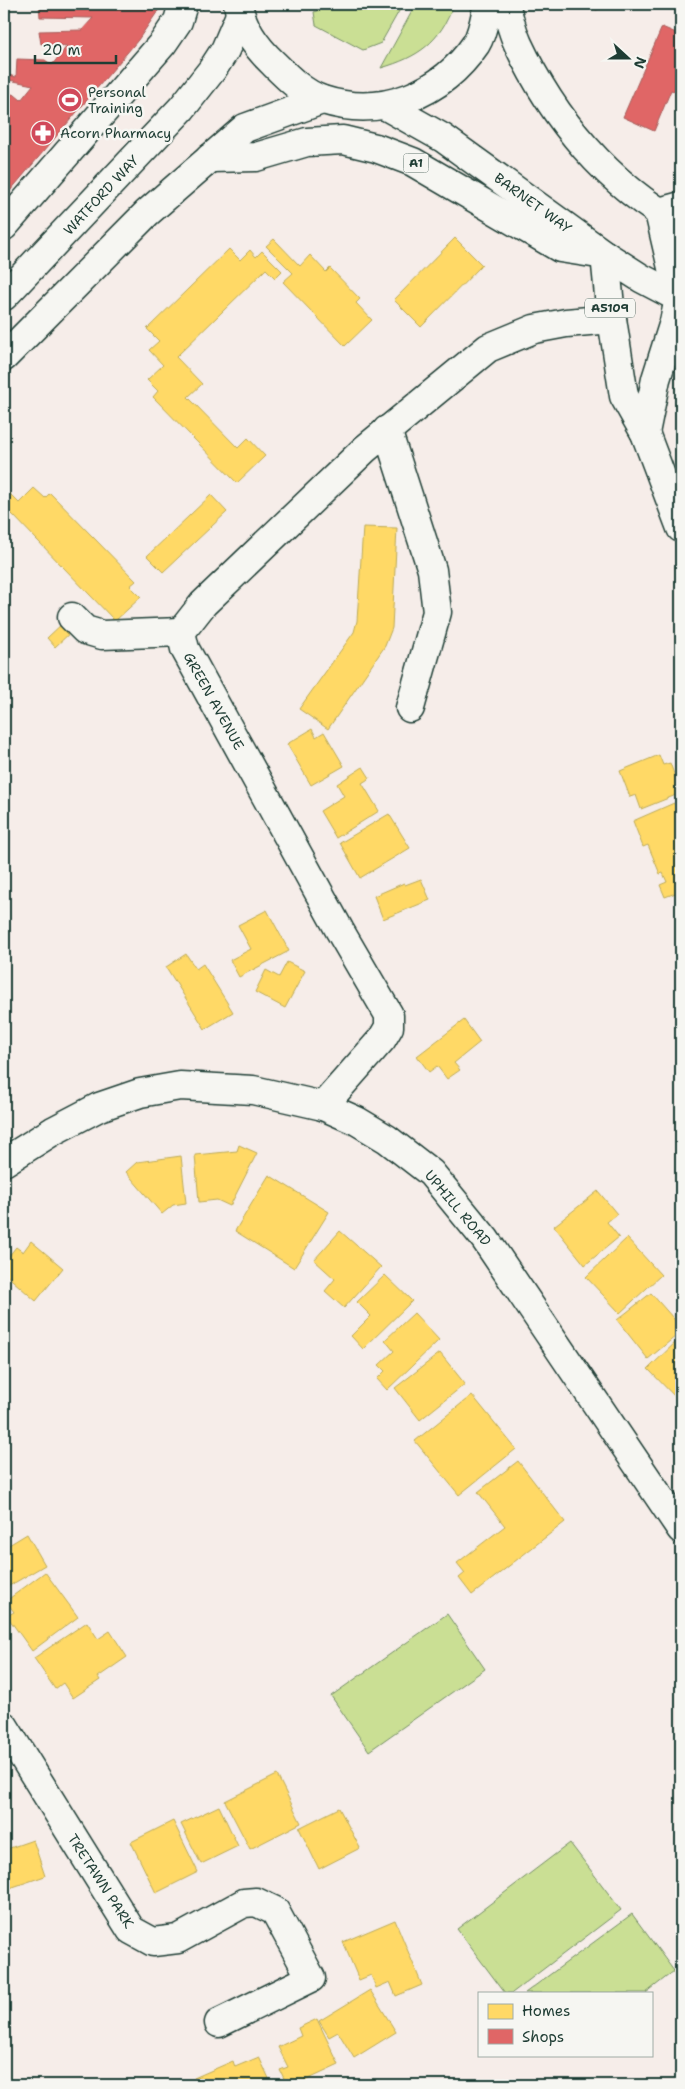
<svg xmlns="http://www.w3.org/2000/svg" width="685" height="2089" viewBox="0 0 685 2089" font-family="'Shantell Sans',sans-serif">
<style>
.green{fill:#cadf94;stroke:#748e64}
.homes{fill:#ffd966;stroke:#bcaa57}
.shops{fill:#e06666;stroke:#a65a57}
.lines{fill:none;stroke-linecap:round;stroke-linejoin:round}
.minor-casing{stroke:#1f3d34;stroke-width:31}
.primary-casing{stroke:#1f3d34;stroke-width:31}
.trunk-casing{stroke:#1f3d34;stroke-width:31}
.minor{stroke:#f6f6f2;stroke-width:28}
.primary{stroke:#f6f6f2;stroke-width:28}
.trunk{stroke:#f6f6f2;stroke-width:28}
.labels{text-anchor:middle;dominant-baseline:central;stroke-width:5;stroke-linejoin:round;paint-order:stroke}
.shield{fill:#f6f6f2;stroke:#60746d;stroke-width:1}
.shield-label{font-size:12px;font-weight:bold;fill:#1f3d34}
.poi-label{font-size:14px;fill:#1f3d34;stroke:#f6f6f2;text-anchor:start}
.street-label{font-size:14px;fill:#1f3d34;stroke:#f6f6f2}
</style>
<rect width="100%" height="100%" fill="#f6ede9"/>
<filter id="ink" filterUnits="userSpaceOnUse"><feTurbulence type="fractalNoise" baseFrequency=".02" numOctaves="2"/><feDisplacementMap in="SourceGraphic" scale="10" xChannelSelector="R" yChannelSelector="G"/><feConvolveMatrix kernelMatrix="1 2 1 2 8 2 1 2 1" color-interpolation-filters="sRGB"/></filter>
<g filter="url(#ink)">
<g class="green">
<path d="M332 4H403L381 43 363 50 316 25 314 12Z"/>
<path d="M416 4H454C440 42 419 57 381 68Z"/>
<path d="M447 1614 485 1669 369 1751 331 1696Z"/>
<path d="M570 1843 621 1910 512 1993H505L457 1929Z"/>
<path d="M632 1914 674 1971 646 1993H525Z"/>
</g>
<g class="homes">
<path d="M455 238 482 265 421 327 394 300Z"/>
<path d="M274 239 300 266 310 255 326 272 330 268 360 299 356 303 372 320 345 346 283 282 293 273 266 246Z"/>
<path d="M229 249 240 260 250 250 256 257 262 251 282 271 275 278 266 269 176 357 202 384 188 397 238 448 248 438 265 456 237 483 153 397 158 391 147 380 163 365 149 350 159 341 147 329Z"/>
<path d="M4 488 19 503 34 488 45 498 50 493 136 581 130 586 141 597 115 621 12 514 4 522Z"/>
<path d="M211 495 227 512 163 572 147 556Z"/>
<path d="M363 527 397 528 392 628 385 646 328 729 299 709 354 632 357 621Z"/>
<path d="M64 622 72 631 55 647 47 638Z"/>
<path d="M312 729 316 737 324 732 344 766 311 785 287 744Z"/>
<path d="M659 755 663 765 670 763 681 793 641 809 636 795 630 797 620 771Z"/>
<path d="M363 767 370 778 362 783 379 811 336 838 320 811 344 796 337 784Z"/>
<path d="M674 803 679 812 681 811V891L665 897 660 885 667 882 663 873 660 874 648 845 643 847 633 821Z"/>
<path d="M389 814 410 848 360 878 340 843Z"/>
<path d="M421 879 430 900 383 919 374 896 404 883 405 885Z"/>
<path d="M267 910 289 951 239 977 230 960 251 949 238 925Z"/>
<path d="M186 954 196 969 203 964 233 1012 205 1029 166 967Z"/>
<path d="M287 962 305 971 285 1008 255 992 266 970 279 977Z"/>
<path d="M464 1020 480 1042 454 1063 460 1070 447 1079 437 1066 429 1072 417 1056Z"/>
<path d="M239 1145 257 1153 230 1206 217 1200 199 1202 195 1155 237 1151Z"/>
<path d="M181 1156 186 1203 173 1205 162 1214 126 1172 137 1162Z"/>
<path d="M269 1175 329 1212 294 1268 235 1231Z"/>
<path d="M598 1191 617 1214 607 1222 619 1237 585 1265 554 1226Z"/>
<path d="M340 1231 381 1267 344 1308 325 1291 335 1279 314 1260Z"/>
<path d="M627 1238 661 1275 620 1313 586 1277Z"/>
<path d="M31 1241 63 1268 36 1301 4 1273V1262L16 1247 23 1252Z"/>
<path d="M385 1275 412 1301 363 1349 351 1336 371 1316 357 1302Z"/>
<path d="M651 1293 681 1327V1332L648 1359 617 1320Z"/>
<path d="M414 1313 439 1340 387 1390 377 1379 385 1371 379 1365 394 1351 385 1340Z"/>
<path d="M681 1337V1403L648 1369Z"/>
<path d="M440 1353 465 1384 420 1420 395 1388Z"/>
<path d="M472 1395 516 1449 459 1495 415 1441Z"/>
<path d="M518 1461 565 1522 472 1595 459 1578 465 1573 457 1563 505 1526 478 1492Z"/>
<path d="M27 1534 45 1565 4 1589V1568L7 1566 4 1561V1548Z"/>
<path d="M45 1572 78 1617 32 1651 7 1616 14 1612 6 1601Z"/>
<path d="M87 1622 98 1639 110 1631 127 1657 98 1677 100 1680 73 1698 63 1683 55 1689 34 1658Z"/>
<path d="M277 1775 301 1823 250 1849 225 1801Z"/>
<path d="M219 1806 238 1846 201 1864 181 1824Z"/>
<path d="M339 1808 360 1848 319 1869 299 1828Z"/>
<path d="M173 1821 198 1872 156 1893 131 1842Z"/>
<path d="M33 1840 45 1876 4 1890V1850Z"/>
<path d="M395 1920 422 1985 396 1996 390 1982 376 1988 371 1975 359 1980 343 1942Z"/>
<path d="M370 1990 396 2032 354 2058 338 2032 329 2037 319 2021Z"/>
<path d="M317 2019 339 2065 296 2085H287L280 2070 288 2067 278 2047 301 2036 298 2028Z"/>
<path d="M259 2057 272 2085H198L194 2078 233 2061 235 2067Z"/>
</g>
<g class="shops">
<path d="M39 4H161L160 8 138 40 4 198V81L8 82 5 92 15 95 21 100 33 85 4 79V74L16 77 17 59 45 60 52 65 67 46 41 44 39 31 82 30 93 18 40 17Z"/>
<path d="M594 4H611L596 10Z"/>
<path d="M662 27 681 35V94L671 90 654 131 623 117Z"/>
</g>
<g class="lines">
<defs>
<g id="minor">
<path d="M659 212 681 206"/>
<path d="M4 226 163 43 178 21 183 4"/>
<path d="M387 430 432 570 437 612 410 708"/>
<path d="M72 617 85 630 102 635 181 632"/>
<path d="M323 1106 382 1039 389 1027V1015L340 931 185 649 181 632 203 604 365 449 488 348 534 329 566 323 612 319"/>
<path d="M4 1162 53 1131 99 1107 140 1093 180 1086 253 1090 323 1106 357 1121 387 1139 431 1173 485 1239 681 1529"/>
<path d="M4 1726 131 1930 153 1942 178 1939 244 1903 256 1902 275 1911 311 1978 219 2023"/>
</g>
<g id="primary">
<path d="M605 255 610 306 624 396 645 433 681 528"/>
<path d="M645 433 656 379 674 322 679 298 659 212"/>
</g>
<g id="trunk">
<path d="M238 4C242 28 257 48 274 64 288 78 304 94 323 100 382 119 442 94 476 44 483 33 485 16 488 4"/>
<path d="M505 4C509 17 512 31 518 44 553 119 608 185 681 225"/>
<path d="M386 106 443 138 605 255 641 278 681 299"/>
<path d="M210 158 256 157 307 142 343 140 376 148 413 162 560 248 605 255"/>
<path d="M4 296 182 108 212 70 225 50 240 15"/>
<path d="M4 357 147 213 245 128 322 100"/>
</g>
</defs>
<use href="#minor" class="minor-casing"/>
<use href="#primary" class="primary-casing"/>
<use href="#trunk" class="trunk-casing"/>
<use href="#minor" class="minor"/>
<use href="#primary" class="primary"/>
<use href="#trunk" class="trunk"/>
</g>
</g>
<defs>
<symbol id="stadium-disc" viewBox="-11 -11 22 22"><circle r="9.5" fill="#d1495b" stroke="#f6f6f2"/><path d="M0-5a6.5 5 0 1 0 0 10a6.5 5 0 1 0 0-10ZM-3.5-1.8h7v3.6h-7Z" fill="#fff"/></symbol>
<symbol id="pharmacy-disc" viewBox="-11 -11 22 22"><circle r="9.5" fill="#d1495b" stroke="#f6f6f2"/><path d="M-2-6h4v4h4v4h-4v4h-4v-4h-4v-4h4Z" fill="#fff"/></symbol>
</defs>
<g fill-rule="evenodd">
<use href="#stadium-disc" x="56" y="86" width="28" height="28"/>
<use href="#pharmacy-disc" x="29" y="119" width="28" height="28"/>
</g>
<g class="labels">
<g class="shield">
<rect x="403.5" y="153.5" width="25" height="19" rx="4"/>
<rect x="585" y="298.5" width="50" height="19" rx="4"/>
</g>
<g class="shield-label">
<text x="416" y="163">A1</text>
<text x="610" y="308">A5109</text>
</g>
<g class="poi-label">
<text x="88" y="92">Personal<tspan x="88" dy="16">Training</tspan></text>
<text x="60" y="133">Acorn Pharmacy</text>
</g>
<g class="street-label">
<text transform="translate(101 195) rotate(-47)">WATFORD WAY</text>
<text transform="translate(533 203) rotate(36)">BARNET WAY</text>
<text transform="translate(214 701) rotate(61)">GREEN AVENUE</text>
<text transform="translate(458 1208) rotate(50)">UPHILL ROAD</text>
<text transform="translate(101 1881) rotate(57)">TRETAWN PARK</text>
</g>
</g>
<rect width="685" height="2089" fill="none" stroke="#f6f6f2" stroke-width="20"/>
<rect x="10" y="10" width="665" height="2069" fill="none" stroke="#1f3d34" stroke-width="2" filter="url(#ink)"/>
<rect x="478" y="1992" width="175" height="65" fill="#f6f6f2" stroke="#a0aca6"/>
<rect x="488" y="2004" width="25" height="15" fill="#ffd966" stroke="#a0aca6"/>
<text x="522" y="2016" font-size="15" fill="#1f3d34">Homes</text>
<rect x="488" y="2029" width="25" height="15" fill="#e06666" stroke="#a0aca6"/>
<text x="522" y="2042" font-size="15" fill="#1f3d34">Shops</text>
<g transform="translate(628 58) rotate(111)" stroke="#f6f6f2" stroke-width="4" paint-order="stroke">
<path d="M0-4L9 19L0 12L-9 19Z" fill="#1f3d34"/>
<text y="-8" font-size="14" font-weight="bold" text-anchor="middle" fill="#1f3d34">N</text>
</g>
<path d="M35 55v8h81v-8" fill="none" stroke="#1f3d34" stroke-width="2.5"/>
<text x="42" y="55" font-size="15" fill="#1f3d34" stroke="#f6f6f2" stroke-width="4" paint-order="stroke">20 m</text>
</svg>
